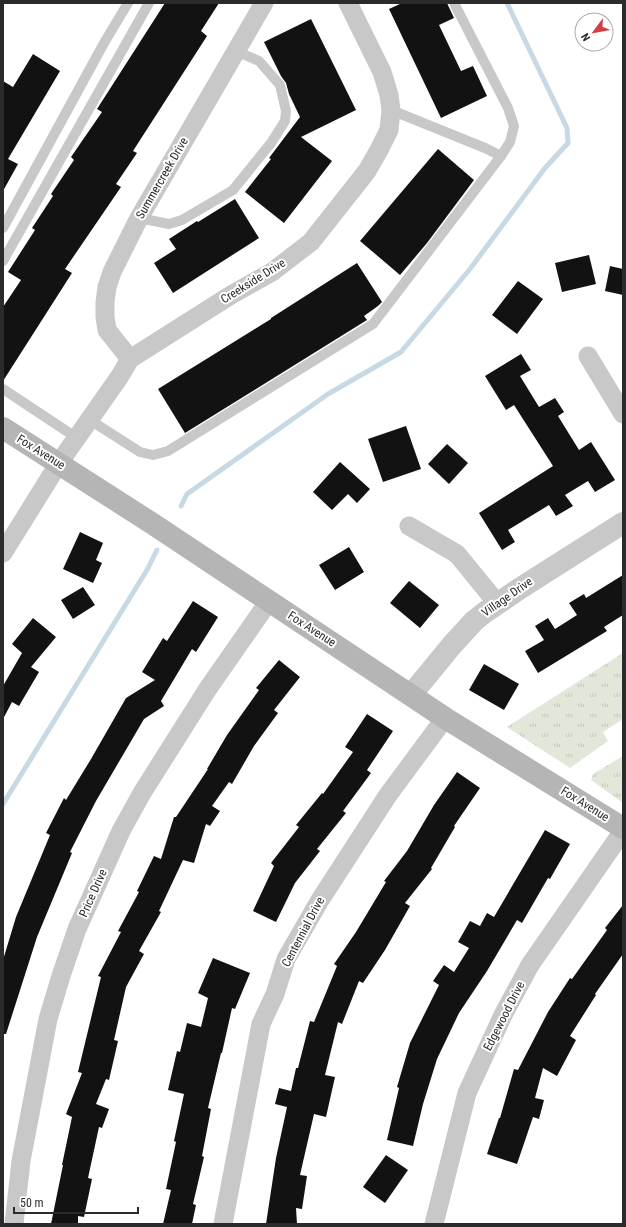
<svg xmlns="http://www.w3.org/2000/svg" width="626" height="1227" viewBox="0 0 626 1227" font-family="'Roboto Condensed',sans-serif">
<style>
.grass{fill:url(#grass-tufts)}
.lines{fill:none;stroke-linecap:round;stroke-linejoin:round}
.stream{stroke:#c8d9e6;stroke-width:5}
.building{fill:#121212}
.service{stroke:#c8c8c8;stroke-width:10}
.minor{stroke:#c8c8c8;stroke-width:19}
.tertiary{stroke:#c8c8c8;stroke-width:22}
.secondary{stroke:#b5b5b5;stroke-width:22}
.labels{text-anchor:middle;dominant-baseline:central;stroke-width:4;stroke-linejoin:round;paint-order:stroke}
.street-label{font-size:12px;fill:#2b2b2b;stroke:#fff}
</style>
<defs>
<pattern id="grass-tufts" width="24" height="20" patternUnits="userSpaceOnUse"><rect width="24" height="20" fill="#e1e8da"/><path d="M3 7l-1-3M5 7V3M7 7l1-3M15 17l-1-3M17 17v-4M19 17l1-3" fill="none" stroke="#c1c7bb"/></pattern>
</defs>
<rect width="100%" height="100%" fill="#fff"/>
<g class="grass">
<path d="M623 653V719L603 732 608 741 570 768 507 727Z"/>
<path d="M623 756V803L591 780 593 774Z"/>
</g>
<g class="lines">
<g class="stream">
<path d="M181 506 187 494 328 394 401 352 470 269 545 168 568 143 567 128 507 3"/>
<path d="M3 804 147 570 157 550"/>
</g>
</g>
<g class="building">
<path d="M165 3H219L201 31 207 36 133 151 137 153 116 184 121 187 65 269 72 273 3 381V307L21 280 8 272 35 230 32 228 53 196 51 194 74 160 71 157 102 112 97 109Z"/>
<path d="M402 3H447L454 18 439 25 461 71 473 66 487 96 441 118 389 9Z"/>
<path d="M311 19 356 110 301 137 332 161 284 223 245 192 271 159 269 158 300 117 289 94 286 83 281 76 264 42Z"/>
<path d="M33 54 60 71 8 159 18 164 3 191V81L13 87Z"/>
<path d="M438 149 474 180 427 243 400 275 360 241Z"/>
<path d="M235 199 259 238 173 293 154 263 176 249 169 239 197 221 198 222Z"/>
<path d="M589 255 596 284 562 292 555 263Z"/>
<path d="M357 263 382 302 378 306 364 316 367 320 185 433 158 389 271 319V318Z"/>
<path d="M610 266 623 269V295L605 291Z"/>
<path d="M518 281 543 299 517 334 492 315Z"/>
<path d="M521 354 531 370 520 376 539 407 555 398 564 412 558 416 579 450 591 442 615 480 595 492 588 481 565 495 573 506 556 516 549 505 508 530 515 542 502 550 479 513 553 466 514 405 506 410 485 376Z"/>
<path d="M406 426 421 469 383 482 368 439Z"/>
<path d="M447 444 468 463 449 484 428 464Z"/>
<path d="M340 462 370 489 357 503 348 494 332 510 313 492Z"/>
<path d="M80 532 103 543 96 560 102 563 93 583 63 569Z"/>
<path d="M349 547 364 572 335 590 319 565Z"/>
<path d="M623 575V615L604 627 607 631 538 673 525 651 544 640 535 626 548 618 555 629 577 615 569 603 584 594 586 598Z"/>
<path d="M409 581 439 605 420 628 390 603Z"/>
<path d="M83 587 95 605 73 619 61 600Z"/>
<path d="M193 601 218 617 196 652 192 649 161 701 164 706 144 719 96 801 70 852 72 853 37 937 6 1034H3V960L16 917 50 835 46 833 64 798 66 800 91 759 126 698 155 680 142 672 163 638 167 641Z"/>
<path d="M33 618 56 637 31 667 39 672 19 706 12 702 3 719V686L22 653 12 644Z"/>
<path d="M279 660 300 677 274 710 278 713 254 746 232 784 229 782 212 806 220 811 210 826 206 824 194 863 183 860 159 911 161 912 139 951 144 954 126 987 114 1040 118 1041 109 1080 106 1079 96 1104 109 1109 102 1128 99 1127 88 1178 92 1179 84 1217 78 1216V1224H51L63 1165H62L72 1117 66 1114 82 1073 78 1072 101 977 98 976 121 932 118 931 139 892 137 891 154 856 161 859 174 817H176L208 769H207L227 735 259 690 256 688Z"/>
<path d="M484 664 519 684 504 710 469 690Z"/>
<path d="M367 714 393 731 367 770 371 773 343 811 346 813 317 849 320 851 295 883 276 922 253 911 274 866 271 863 299 827 296 825 322 793 323 794 353 752 345 747Z"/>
<path d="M457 772 480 788 454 826 455 827 431 868 432 869 405 903 410 906 385 950 363 983 359 981 342 1024 338 1022 325 1075 335 1077 326 1117 314 1114 300 1175 307 1176 302 1209 296 1208 297 1224H266L276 1158 287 1107 275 1104 279 1088 291 1091 296 1068H298L310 1021 314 1022 337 966 334 964 356 932 386 882 384 881 407 851 434 805Z"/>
<path d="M545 830 570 844 550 879 548 878 522 923 517 920 487 971 459 1013 437 1059 423 1104 413 1146 387 1140 399 1088 397 1087 410 1043 439 985 433 981 444 965 454 972 469 948 458 942 470 921 480 926 487 913 494 917Z"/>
<path d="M623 905V954L595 994 596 995 570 1036 576 1040 557 1076 543 1068 535 1098 544 1100 539 1119 533 1117 517 1164 487 1154 499 1118H500L514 1069 518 1070 548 1012 570 978 572 979 607 930 605 928Z"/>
<path d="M213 958 250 973 235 1009 232 1008 222 1053H221L208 1108 211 1109 202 1156 204 1157 193 1204 196 1205 192 1224H163L171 1190 166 1189 176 1142 174 1141 184 1094 168 1090 177 1051 180 1052 187 1023 201 1027 208 998 198 993Z"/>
<path d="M386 1155 408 1170 385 1203 363 1187Z"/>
</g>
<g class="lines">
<g class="service">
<path d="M391 110 485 148 501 156"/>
<path d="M139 218 169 224 182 220 233 190 271 143 285 121 286 111 280 85 259 61 236 51"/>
<path d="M3 228 104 43 128 3"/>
<path d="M3 261 149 3"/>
<path d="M3 389 77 438"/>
<path d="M90 420 140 452 153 455 168 451 373 324 501 156 510 142 514 126 508 108 454 3"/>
</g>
<g class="minor">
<path d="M588 356 623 414"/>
<path d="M130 359 107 330 105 317V302L107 287 112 272 139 218 264 3"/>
<path d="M409 526 457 554 497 603"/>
<path d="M3 553 59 463 120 376 130 359 231 295 272 272 311 242 367 171 379 150 389 130 391 110 389 95 382 72 348 3"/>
<path d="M14 1224 21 1161 48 1019 61 976 77 929 121 831 142 793 207 690 269 601"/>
<path d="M223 1224 261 1024 275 994 286 959 320 900 388 795 445 718"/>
<path d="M434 1224 467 1093 503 1015 530 965 623 831"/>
</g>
<path class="tertiary" d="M411 695 452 645 474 621 484 613 519 589 623 523"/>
<path class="secondary" d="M3 428 153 524 445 718 623 828"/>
</g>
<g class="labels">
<g class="street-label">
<text transform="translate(162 178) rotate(-60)">Summercreek Drive</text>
<text transform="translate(253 281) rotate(-32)">Creekside Drive</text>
<text transform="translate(41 452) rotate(32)">Fox Avenue</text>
<text transform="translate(507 597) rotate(-35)">Village Drive</text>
<text transform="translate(312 629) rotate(33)">Fox Avenue</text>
<text transform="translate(585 804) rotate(32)">Fox Avenue</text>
<text transform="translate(93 893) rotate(-66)">Price Drive</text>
<text transform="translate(303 932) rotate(-62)">Centennial Drive</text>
<text transform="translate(504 1016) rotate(-63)">Edgewood Drive</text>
</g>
</g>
<rect width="626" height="1227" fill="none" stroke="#2b2b2b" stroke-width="8"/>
<g transform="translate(594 32) rotate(238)"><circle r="19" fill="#ffffff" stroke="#aaaaaa"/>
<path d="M0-3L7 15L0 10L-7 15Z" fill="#d23e42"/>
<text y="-6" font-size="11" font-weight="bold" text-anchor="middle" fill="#2b2b2b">N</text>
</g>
<path d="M14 1207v6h124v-6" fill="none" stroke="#2b2b2b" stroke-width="2"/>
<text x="20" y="1207" font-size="12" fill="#2b2b2b" stroke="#ffffff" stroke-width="3" paint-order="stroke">50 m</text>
</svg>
